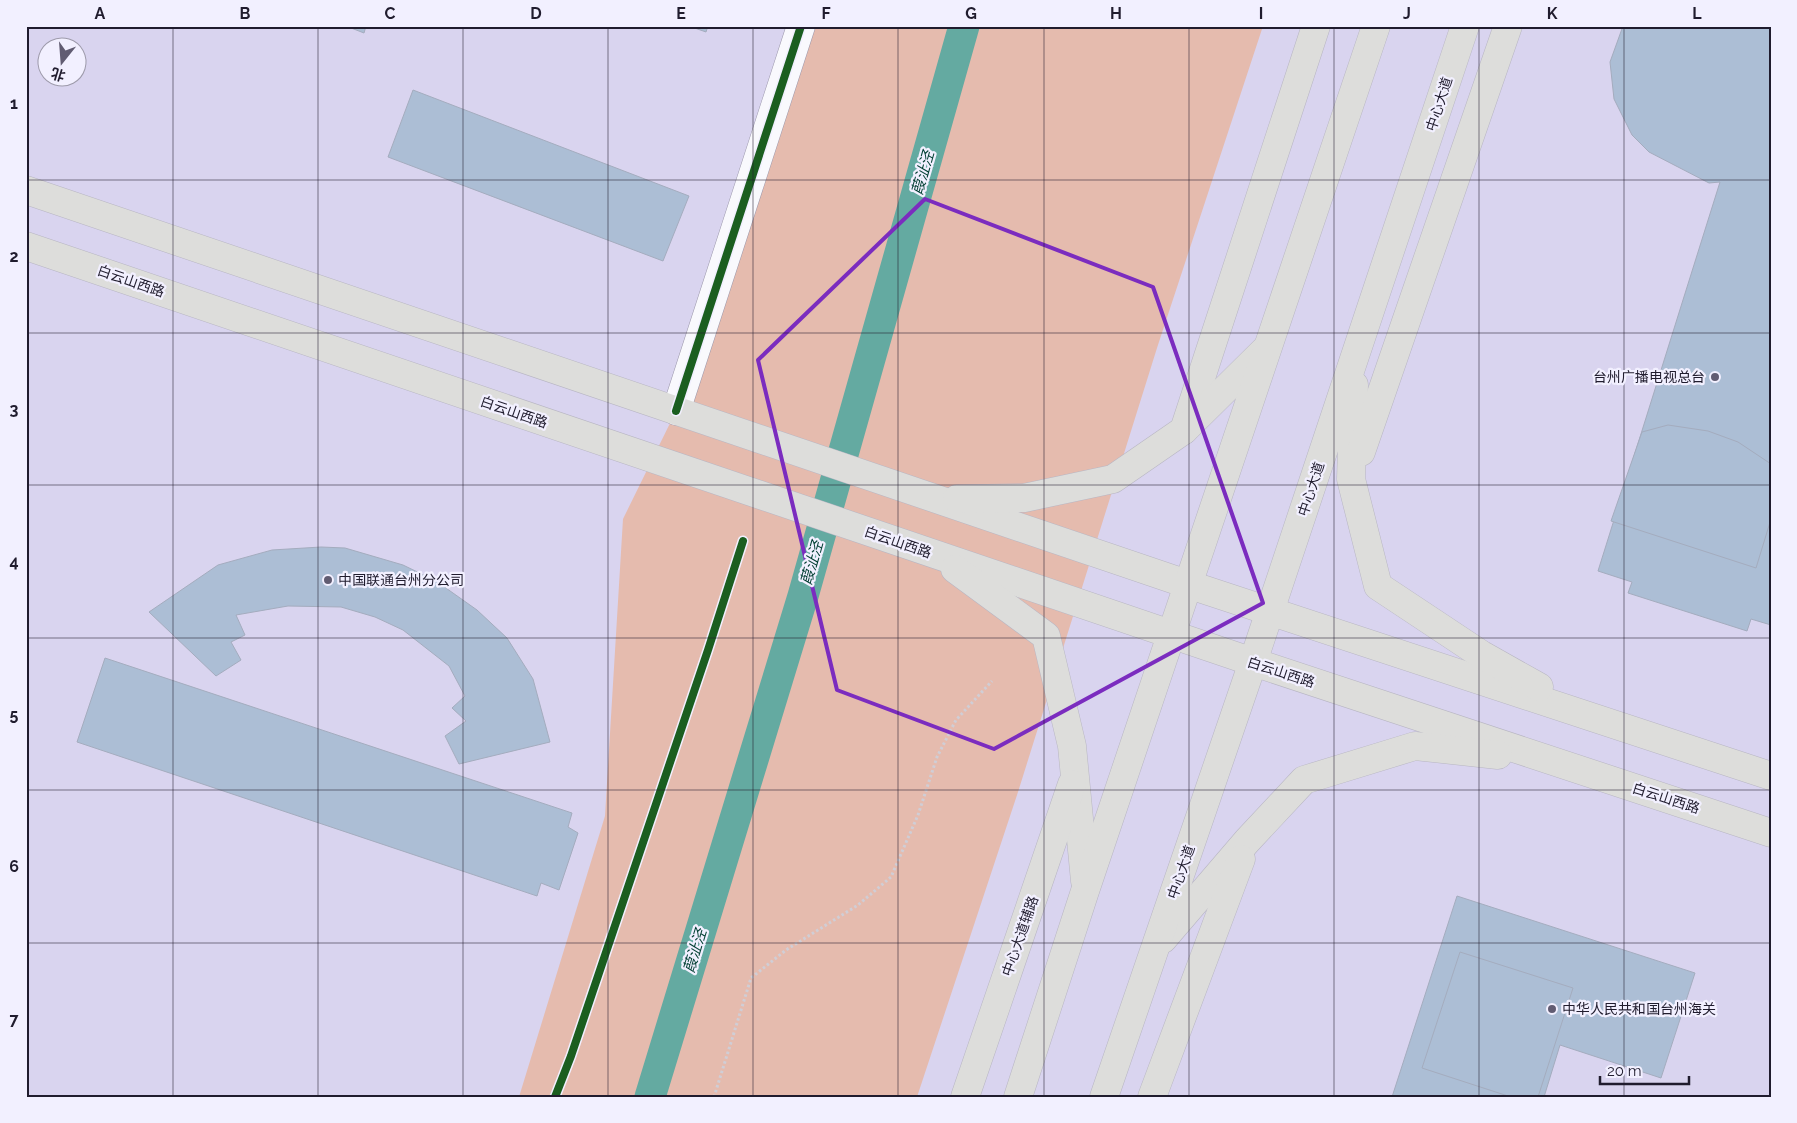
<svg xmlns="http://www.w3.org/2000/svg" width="1797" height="1123" viewBox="0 0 1797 1123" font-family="Raleway,'Noto Sans SC',sans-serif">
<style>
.green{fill:#e5bbae}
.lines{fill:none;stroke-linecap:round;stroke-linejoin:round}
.canal{stroke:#64aaa1;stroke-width:31}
.building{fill:#acbed5;stroke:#a4acbe}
.minor-casing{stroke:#9b97ab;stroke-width:29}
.major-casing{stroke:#b8b6c3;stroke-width:29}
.path{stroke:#d0ced6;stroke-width:3;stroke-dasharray:2.5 2.5;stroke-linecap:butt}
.minor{stroke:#f9f9fd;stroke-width:28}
.major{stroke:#dddddb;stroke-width:28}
.cycleway-casing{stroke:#f2f0ff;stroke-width:11}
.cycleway{stroke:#1b5e20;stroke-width:8}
.marked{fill:none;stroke:#7b2cbf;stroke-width:4;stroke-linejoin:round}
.grid{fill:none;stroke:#201c2e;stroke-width:1;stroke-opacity:0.55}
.poi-dot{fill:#615c72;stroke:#f2f0ff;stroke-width:2}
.labels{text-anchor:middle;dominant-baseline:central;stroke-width:4.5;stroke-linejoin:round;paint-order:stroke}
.street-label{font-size:14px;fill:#201c2e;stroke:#f2f0ff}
.poi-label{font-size:14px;fill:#201c2e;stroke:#f2f0ff;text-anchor:start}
.water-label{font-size:15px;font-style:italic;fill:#003e31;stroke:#f2f0ff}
.neatline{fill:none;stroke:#201c2e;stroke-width:2}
.grid-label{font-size:16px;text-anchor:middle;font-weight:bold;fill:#201c2e}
</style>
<rect width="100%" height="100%" fill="#d9d4ef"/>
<path class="green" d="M801 26H1263L1157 348 1018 792 917 1097H519L605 816 623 519 676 411Z"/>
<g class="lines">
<path class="canal" d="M650 1097 803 596 964 26"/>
</g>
<g class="building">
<path d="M346 26H366L364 33Z"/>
<path d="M689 26H708L706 32Z"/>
<path d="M1623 26H1771V625L1751 619 1747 631 1628 593 1632 582 1598 571 1720 182 1709 183 1649 152 1632 135 1614 99 1610 62Z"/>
<path d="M413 90 689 196 663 261 388 157Z"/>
<path d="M1668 425 1708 431 1738 442 1771 464V519L1756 568 1611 521 1642 432Z"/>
<path d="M321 547 345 548 403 565 436 581 477 610 507 638 533 679 550 742 459 764 445 736 466 721 452 708 465 696 449 666 403 630 375 617 341 607 288 606 236 615 245 635 231 642 241 660 216 676 149 612 218 565 272 550Z"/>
<path d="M105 658 572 813 568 827 578 833 559 890 541 883 537 896 77 742Z"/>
<path d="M1457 896 1695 973 1661 1078 1560 1045 1544 1097H1392Z"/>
<path d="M1460 952 1573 988 1538 1097H1511L1422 1068Z"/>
</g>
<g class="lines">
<defs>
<path id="minor" d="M676 411 801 26"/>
<g id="major">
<path d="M26 190 1190 585 1771 776"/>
<path d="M26 246 1253 662 1771 833"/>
<path d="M1354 385 1351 479 1378 586 1482 655 1539 687"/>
<path d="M1184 430 1316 26"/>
<path d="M1361 452 1508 26"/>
<path d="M957 499 1024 498 1113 479 1184 430 1266 349"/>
<path d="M955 569 1046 636 1072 746 1085 881"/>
<path d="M1163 939 1247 841 1304 780 1415 746 1498 755"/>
<path d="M965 1097 1072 784"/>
<path d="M1018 1097 1085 891 1376 26"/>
<path d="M1104 1097 1253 662 1465 26"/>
<path d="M1152 1097 1241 859"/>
</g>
</defs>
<use href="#minor" class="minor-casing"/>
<use href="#major" class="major-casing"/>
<path class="path" d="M714 1097 751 978 786 950 858 905 891 877 918 815 937 757 956 720 992 681"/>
<use href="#minor" class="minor"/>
<use href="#major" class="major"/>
<defs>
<g id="cycleway">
<path d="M676 411 801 26"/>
<path d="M555 1097 571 1056 708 650 743 541"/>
</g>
</defs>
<use href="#cycleway" class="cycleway-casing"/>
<use href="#cycleway" class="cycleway"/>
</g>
<path class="marked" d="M925 199 1153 287 1263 603 994 749 837 690 758 360Z"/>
<path class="grid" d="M173 26V1097M318 26V1097M463 26V1097M608 26V1097M753 26V1097M898 26V1097M1044 26V1097M1189 26V1097M1334 26V1097M1479 26V1097M1624 26V1097M26 180H1771M26 333H1771M26 485H1771M26 638H1771M26 790H1771M26 943H1771"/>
<g class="poi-dot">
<circle cx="1715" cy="377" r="5"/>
<circle cx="328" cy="580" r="5"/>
<circle cx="1552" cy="1009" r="5"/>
</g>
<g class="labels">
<g class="street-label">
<text transform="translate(1439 104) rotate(-72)">中心大道</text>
<text transform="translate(131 281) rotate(19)">白云山西路</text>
<text transform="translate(514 412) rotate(19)">白云山西路</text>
<text transform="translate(1311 489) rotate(-72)">中心大道</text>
<text transform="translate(898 542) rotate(19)">白云山西路</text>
<text transform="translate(1281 672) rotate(18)">白云山西路</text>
<text transform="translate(1666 798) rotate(18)">白云山西路</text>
<text transform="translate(1181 872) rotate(-71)">中心大道</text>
<text transform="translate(1020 936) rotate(-71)">中心大道辅路</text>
</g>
<g class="poi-label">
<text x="1705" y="377" text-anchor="end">台州广播电视总台</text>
<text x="338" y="580">中国联通台州分公司</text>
<text x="1562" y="1009">中华人民共和国台州海关</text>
</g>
<g class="water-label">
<text transform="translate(923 173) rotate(-74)">葭沚泾</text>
<text transform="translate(812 563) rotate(-74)">葭沚泾</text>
<text transform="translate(695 951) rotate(-73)">葭沚泾</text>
</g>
</g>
<rect width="1797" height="1123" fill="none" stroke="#f2f0ff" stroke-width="55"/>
<g transform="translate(62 62) rotate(197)"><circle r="24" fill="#f2f0ff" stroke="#9e9bab"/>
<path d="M0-4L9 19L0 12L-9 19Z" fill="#615c72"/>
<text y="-8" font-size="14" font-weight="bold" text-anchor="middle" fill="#201c2e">北</text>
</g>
<path d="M1600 1076v8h89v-8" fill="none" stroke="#201c2e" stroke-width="2.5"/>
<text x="1607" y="1076" font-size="15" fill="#201c2e" stroke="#f2f0ff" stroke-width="4" paint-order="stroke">20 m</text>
<rect x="28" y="28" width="1742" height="1068" class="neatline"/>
<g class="grid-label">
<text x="100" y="19">A</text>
<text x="245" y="19">B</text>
<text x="390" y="19">C</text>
<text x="536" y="19">D</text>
<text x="681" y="19">E</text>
<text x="826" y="19">F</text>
<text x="971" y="19">G</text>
<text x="1116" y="19">H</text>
<text x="1261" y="19">I</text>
<text x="1407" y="19">J</text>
<text x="1552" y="19">K</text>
<text x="1697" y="19">L</text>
<text x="14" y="109">1</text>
<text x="14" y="262">2</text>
<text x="14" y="415">3</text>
<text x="14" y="567">4</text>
<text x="14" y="720">5</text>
<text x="14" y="872">6</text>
<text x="14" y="1025">7</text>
</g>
</svg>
